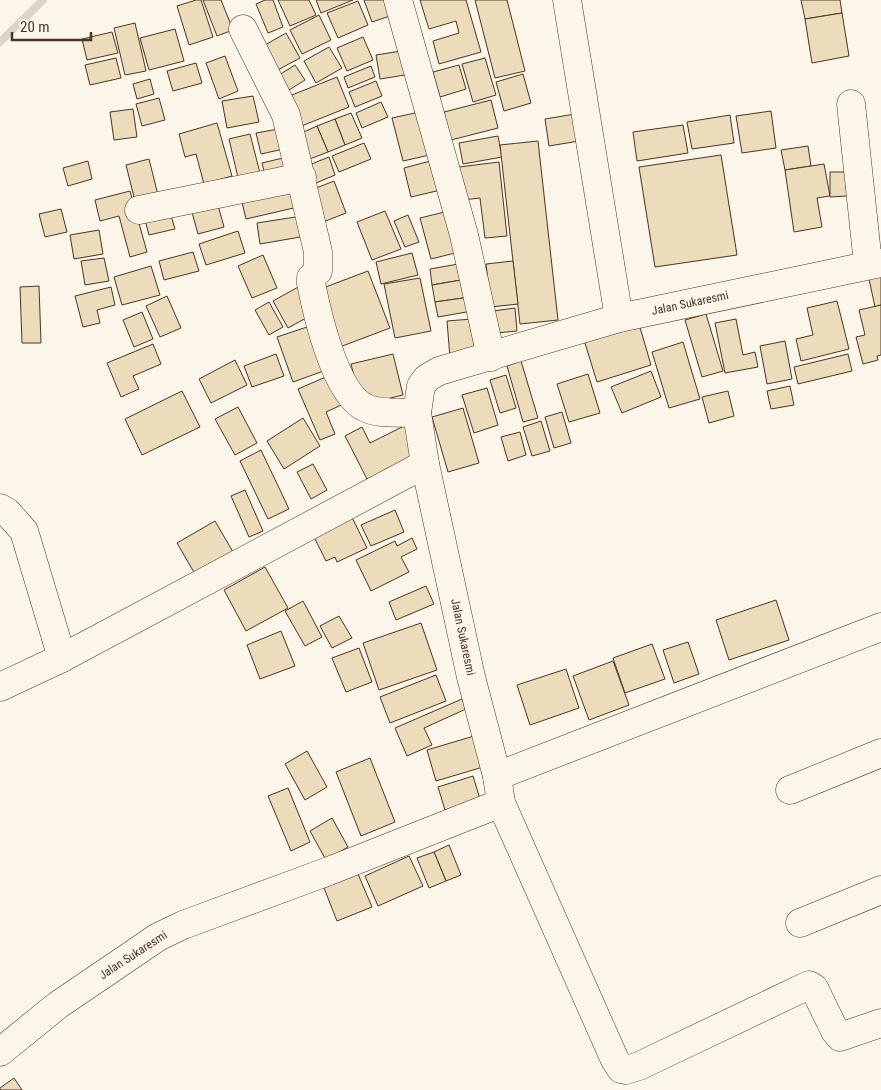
<svg xmlns="http://www.w3.org/2000/svg" width="881" height="1090" viewBox="0 0 881 1090" font-family="'Roboto Condensed',sans-serif">
<style>
.lines{fill:none;stroke-linecap:round;stroke-linejoin:round}
.stream{stroke:#dcd4c6;stroke-width:8}
.building{fill:#ecdcbc;stroke:#4a3520}
.minor-casing{stroke:#4a3520;stroke-width:29}
.minor{stroke:#fbf6e9;stroke-width:28}
.labels{text-anchor:middle;dominant-baseline:central;stroke-width:4;stroke-linejoin:round;paint-order:stroke}
.street-label{font-size:12px;fill:#4a3520;stroke:#fbf6e9}
</style>
<rect width="100%" height="100%" fill="#fbf6e9"/>
<g class="lines">
<path class="stream" d="M0 42 43 0"/>
</g>
<g class="building">
<path d="M196 0H201L213 37 189 45 177 6Z"/>
<path d="M203 0H221L233 30 217 36Z"/>
<path d="M265 0H273L283 27 268 33 256 4Z"/>
<path d="M278 0H309L316 15 290 26Z"/>
<path d="M316 0H353L321 13Z"/>
<path d="M364 0H394L399 13 372 22Z"/>
<path d="M420 0H466L481 52 439 64 433 41 459 33 456 21 429 29Z"/>
<path d="M475 0H507L525 71 495 78Z"/>
<path d="M801 0H840L842 13 805 19Z"/>
<path d="M358 1 368 25 338 38 327 13Z"/>
<path d="M842 13 849 56 812 63 805 19Z"/>
<path d="M319 15 331 40 302 54 290 30Z"/>
<path d="M135 23 146 71 125 75 114 28Z"/>
<path d="M175 29 184 61 149 70 140 38Z"/>
<path d="M112 32 118 53 87 60 82 39Z"/>
<path d="M286 33 300 58 272 73 258 49Z"/>
<path d="M363 37 373 60 347 71 337 48Z"/>
<path d="M329 47 342 68 316 83 304 61Z"/>
<path d="M401 51 405 75 380 79 376 55Z"/>
<path d="M225 56 238 91 219 99 206 63Z"/>
<path d="M116 58 121 78 90 85 85 65Z"/>
<path d="M485 58 496 95 473 102 462 64Z"/>
<path d="M196 63 202 83 173 91 167 71Z"/>
<path d="M295 65 305 80 289 90 279 75Z"/>
<path d="M459 65 466 89 440 97 433 72Z"/>
<path d="M371 66 375 77 348 88 344 77Z"/>
<path d="M523 74 531 103 504 111 496 82Z"/>
<path d="M337 77 349 107 299 127 287 97Z"/>
<path d="M150 79 154 94 137 99 133 84Z"/>
<path d="M376 81 382 96 355 107 349 92Z"/>
<path d="M253 96 259 122 227 128 222 101Z"/>
<path d="M159 98 165 120 142 126 136 104Z"/>
<path d="M491 100 498 128 451 140 444 112Z"/>
<path d="M381 102 388 117 362 128 356 113Z"/>
<path d="M133 109 137 137 114 140 110 112Z"/>
<path d="M424 111 434 154 403 161 392 118Z"/>
<path d="M771 111 776 148 742 153 736 116Z"/>
<path d="M351 113 362 138 345 145 335 119Z"/>
<path d="M581 113 585 140 549 146 545 119Z"/>
<path d="M730 115 734 143 692 149 687 122Z"/>
<path d="M335 119 345 145 328 152 317 126Z"/>
<path d="M217 123 232 176 204 184 196 154 185 157 179 134Z"/>
<path d="M683 125 688 153 637 161 633 132Z"/>
<path d="M317 126 328 152 307 160 297 135Z"/>
<path d="M284 128 288 148 261 154 256 133Z"/>
<path d="M250 134 261 177 239 182 229 139Z"/>
<path d="M498 136 502 157 463 164 459 143Z"/>
<path d="M538 141 558 320 520 324 500 145Z"/>
<path d="M364 143 371 159 339 172 332 156Z"/>
<path d="M808 146 811 166 785 170 781 150Z"/>
<path d="M721 155 737 255 655 267 639 167Z"/>
<path d="M287 157 292 173 266 179 262 163Z"/>
<path d="M329 157 335 175 316 183 309 165Z"/>
<path d="M149 159 160 203 137 209 126 165Z"/>
<path d="M438 159 445 189 411 197 404 168Z"/>
<path d="M88 161 92 179 68 186 63 168Z"/>
<path d="M499 162 507 236 485 238 480 198 463 200 459 167Z"/>
<path d="M824 164 830 196 817 198 822 227 794 232 785 170Z"/>
<path d="M830 172H846L847 196 830 197Z"/>
<path d="M334 181 346 213 318 224 306 192Z"/>
<path d="M294 186 298 207 246 219 241 198Z"/>
<path d="M130 191 147 252 130 257 119 216 100 221 95 200Z"/>
<path d="M216 198 224 227 198 234 190 205Z"/>
<path d="M61 209 67 232 45 237 39 214Z"/>
<path d="M169 209 175 229 149 235 144 216Z"/>
<path d="M453 210 463 251 431 259 420 218Z"/>
<path d="M385 211 401 249 372 260 357 222Z"/>
<path d="M408 215 419 242 405 247 394 221Z"/>
<path d="M302 216 306 236 260 244 257 223Z"/>
<path d="M99 230 103 254 74 259 70 235Z"/>
<path d="M238 231 245 253 206 265 199 244Z"/>
<path d="M193 252 199 271 164 280 159 261Z"/>
<path d="M412 253 418 275 381 284 376 262Z"/>
<path d="M263 255 277 288 252 298 238 266Z"/>
<path d="M104 258 109 281 85 285 81 261Z"/>
<path d="M513 261 518 304 491 307 486 264Z"/>
<path d="M464 263 467 279 432 285 430 269Z"/>
<path d="M151 266 160 295 122 305 114 277Z"/>
<path d="M368 271 390 328 337 348 315 291Z"/>
<path d="M881 276V305L875 307 869 279Z"/>
<path d="M420 278 431 331 395 338 384 284Z"/>
<path d="M467 279 470 297 435 302 432 285Z"/>
<path d="M39 286 41 343H22L20 287Z"/>
<path d="M300 286 315 313 288 328 273 301Z"/>
<path d="M111 287 115 305 97 310 100 323 83 327 75 296Z"/>
<path d="M167 296 181 328 160 337 146 306Z"/>
<path d="M470 297 472 311 438 317 435 302Z"/>
<path d="M837 301 849 349 801 361 796 339 813 335 807 308Z"/>
<path d="M269 302 283 327 269 335 255 310Z"/>
<path d="M881 305V355L877 356 878 360 863 364 856 337 865 335 859 310Z"/>
<path d="M515 308 517 331 496 333 493 311Z"/>
<path d="M142 312 153 339 134 347 123 320Z"/>
<path d="M706 314 723 371 702 377 685 320Z"/>
<path d="M472 319 475 356 450 358 447 321Z"/>
<path d="M736 319 743 355 755 352 758 367 725 373 715 323Z"/>
<path d="M639 324 651 365 597 382 584 340Z"/>
<path d="M313 325 329 369 293 382 277 337Z"/>
<path d="M785 341 792 379 767 384 760 346Z"/>
<path d="M683 342 700 399 669 408 652 352Z"/>
<path d="M153 344 161 364 133 376 139 389 121 397 107 363Z"/>
<path d="M276 354 284 376 252 387 244 366Z"/>
<path d="M393 354 403 395 361 405 351 364Z"/>
<path d="M848 354 852 371 798 384 794 367Z"/>
<path d="M235 360 247 385 211 403 199 379Z"/>
<path d="M521 361 538 418 523 422 507 366Z"/>
<path d="M651 371 661 397 622 413 611 387Z"/>
<path d="M335 373 348 402 326 412 335 434 320 440 298 389Z"/>
<path d="M588 374 600 413 569 422 557 384Z"/>
<path d="M506 375 516 408 500 413 490 380Z"/>
<path d="M790 386 794 405 771 409 767 391Z"/>
<path d="M487 388 498 425 474 433 462 395Z"/>
<path d="M182 391 200 427 142 455 125 419Z"/>
<path d="M728 391 734 416 709 423 702 397Z"/>
<path d="M238 407 257 443 235 455 215 419Z"/>
<path d="M463 408 479 463 448 472 432 417Z"/>
<path d="M562 412 571 443 554 448 545 417Z"/>
<path d="M303 418 320 446 284 469 267 441Z"/>
<path d="M541 421 550 451 532 456 523 427Z"/>
<path d="M408 424 420 459 367 479 345 436 362 427 370 443Z"/>
<path d="M520 432 526 455 508 461 501 437Z"/>
<path d="M261 450 289 509 268 519 240 461Z"/>
<path d="M313 464 327 490 311 499 297 472Z"/>
<path d="M245 490 263 531 249 537 231 496Z"/>
<path d="M395 510 404 532 371 546 361 525Z"/>
<path d="M349 511 367 548 337 562 335 557 326 561 313 535Z"/>
<path d="M215 521 233 552 195 574 177 543Z"/>
<path d="M412 538 417 549 401 557 409 572 371 591 356 560 395 541 397 546Z"/>
<path d="M265 567 288 608 246 631 224 590Z"/>
<path d="M426 586 434 604 396 620 389 602Z"/>
<path d="M776 600 789 640 729 660 716 620Z"/>
<path d="M303 601 322 637 305 646 285 611Z"/>
<path d="M339 616 352 638 332 648 320 626Z"/>
<path d="M421 623 437 670 379 690 363 643Z"/>
<path d="M281 631 295 666 260 679 247 645Z"/>
<path d="M688 642 699 674 674 683 663 650Z"/>
<path d="M652 644 665 679 625 693 613 658Z"/>
<path d="M359 648 372 682 346 692 332 658Z"/>
<path d="M613 661 629 705 589 720 573 676Z"/>
<path d="M566 669 579 708 530 725 517 685Z"/>
<path d="M436 675 446 701 390 723 380 697Z"/>
<path d="M462 699 466 709 424 728 432 745 407 756 395 728Z"/>
<path d="M474 736 483 767 436 781 427 750Z"/>
<path d="M307 751 327 787 305 800 285 764Z"/>
<path d="M370 758 395 822 361 836 336 772Z"/>
<path d="M473 776 480 799 445 810 438 787Z"/>
<path d="M288 788 310 842 291 851 268 796Z"/>
<path d="M332 818 348 847 326 860 310 831Z"/>
<path d="M449 845 461 875 446 881 434 852Z"/>
<path d="M434 852 446 881 429 888 417 858Z"/>
<path d="M409 856 423 886 378 906 365 876Z"/>
<path d="M358 874 372 907 337 921 324 888Z"/>
<path d="M14 1078 22 1090H0V1088Z"/>
</g>
<g class="lines">
<defs>
<g id="minor">
<path d="M398 0 464 235 491 357"/>
<path d="M567 0 619 318"/>
<path d="M243 29 286 115 318 252V271L311 278V283C317 314 335 392 364 407 378 415 402 412 417 413"/>
<path d="M851 104 868 264"/>
<path d="M139 210 302 177"/>
<path d="M0 508 7 512 24 531 62 658"/>
<path d="M0 687 62 658 425 464"/>
<path d="M497 776 881 627"/>
<path d="M790 790 881 753"/>
<path d="M501 803 615 1060 621 1069 626 1070 639 1066 809 985 814 988 835 1031 840 1037 881 1023"/>
<path d="M800 923 881 890"/>
<path d="M0 1052 58 1005 158 937 183 925 329 871 501 803 497 776 471 677 425 464 417 413 421 386 427 378 439 371 619 318 881 263"/>
</g>
</defs>
<use href="#minor" class="minor-casing"/>
<use href="#minor" class="minor"/>
</g>
<g class="labels">
<g class="street-label">
<text transform="translate(690 303) rotate(-12)">Jalan Sukaresmi</text>
<text transform="translate(463 637) rotate(78)">Jalan Sukaresmi</text>
<text transform="translate(133 955) rotate(-33)">Jalan Sukaresmi</text>
</g>
</g>
<path d="M12 32v8h79v-8" fill="none" stroke="#4a3520" stroke-width="2.5"/>
<text x="20" y="32" font-size="15" fill="#4a3520" stroke="#fbf6e9" stroke-width="4" paint-order="stroke">20 m</text>
</svg>
